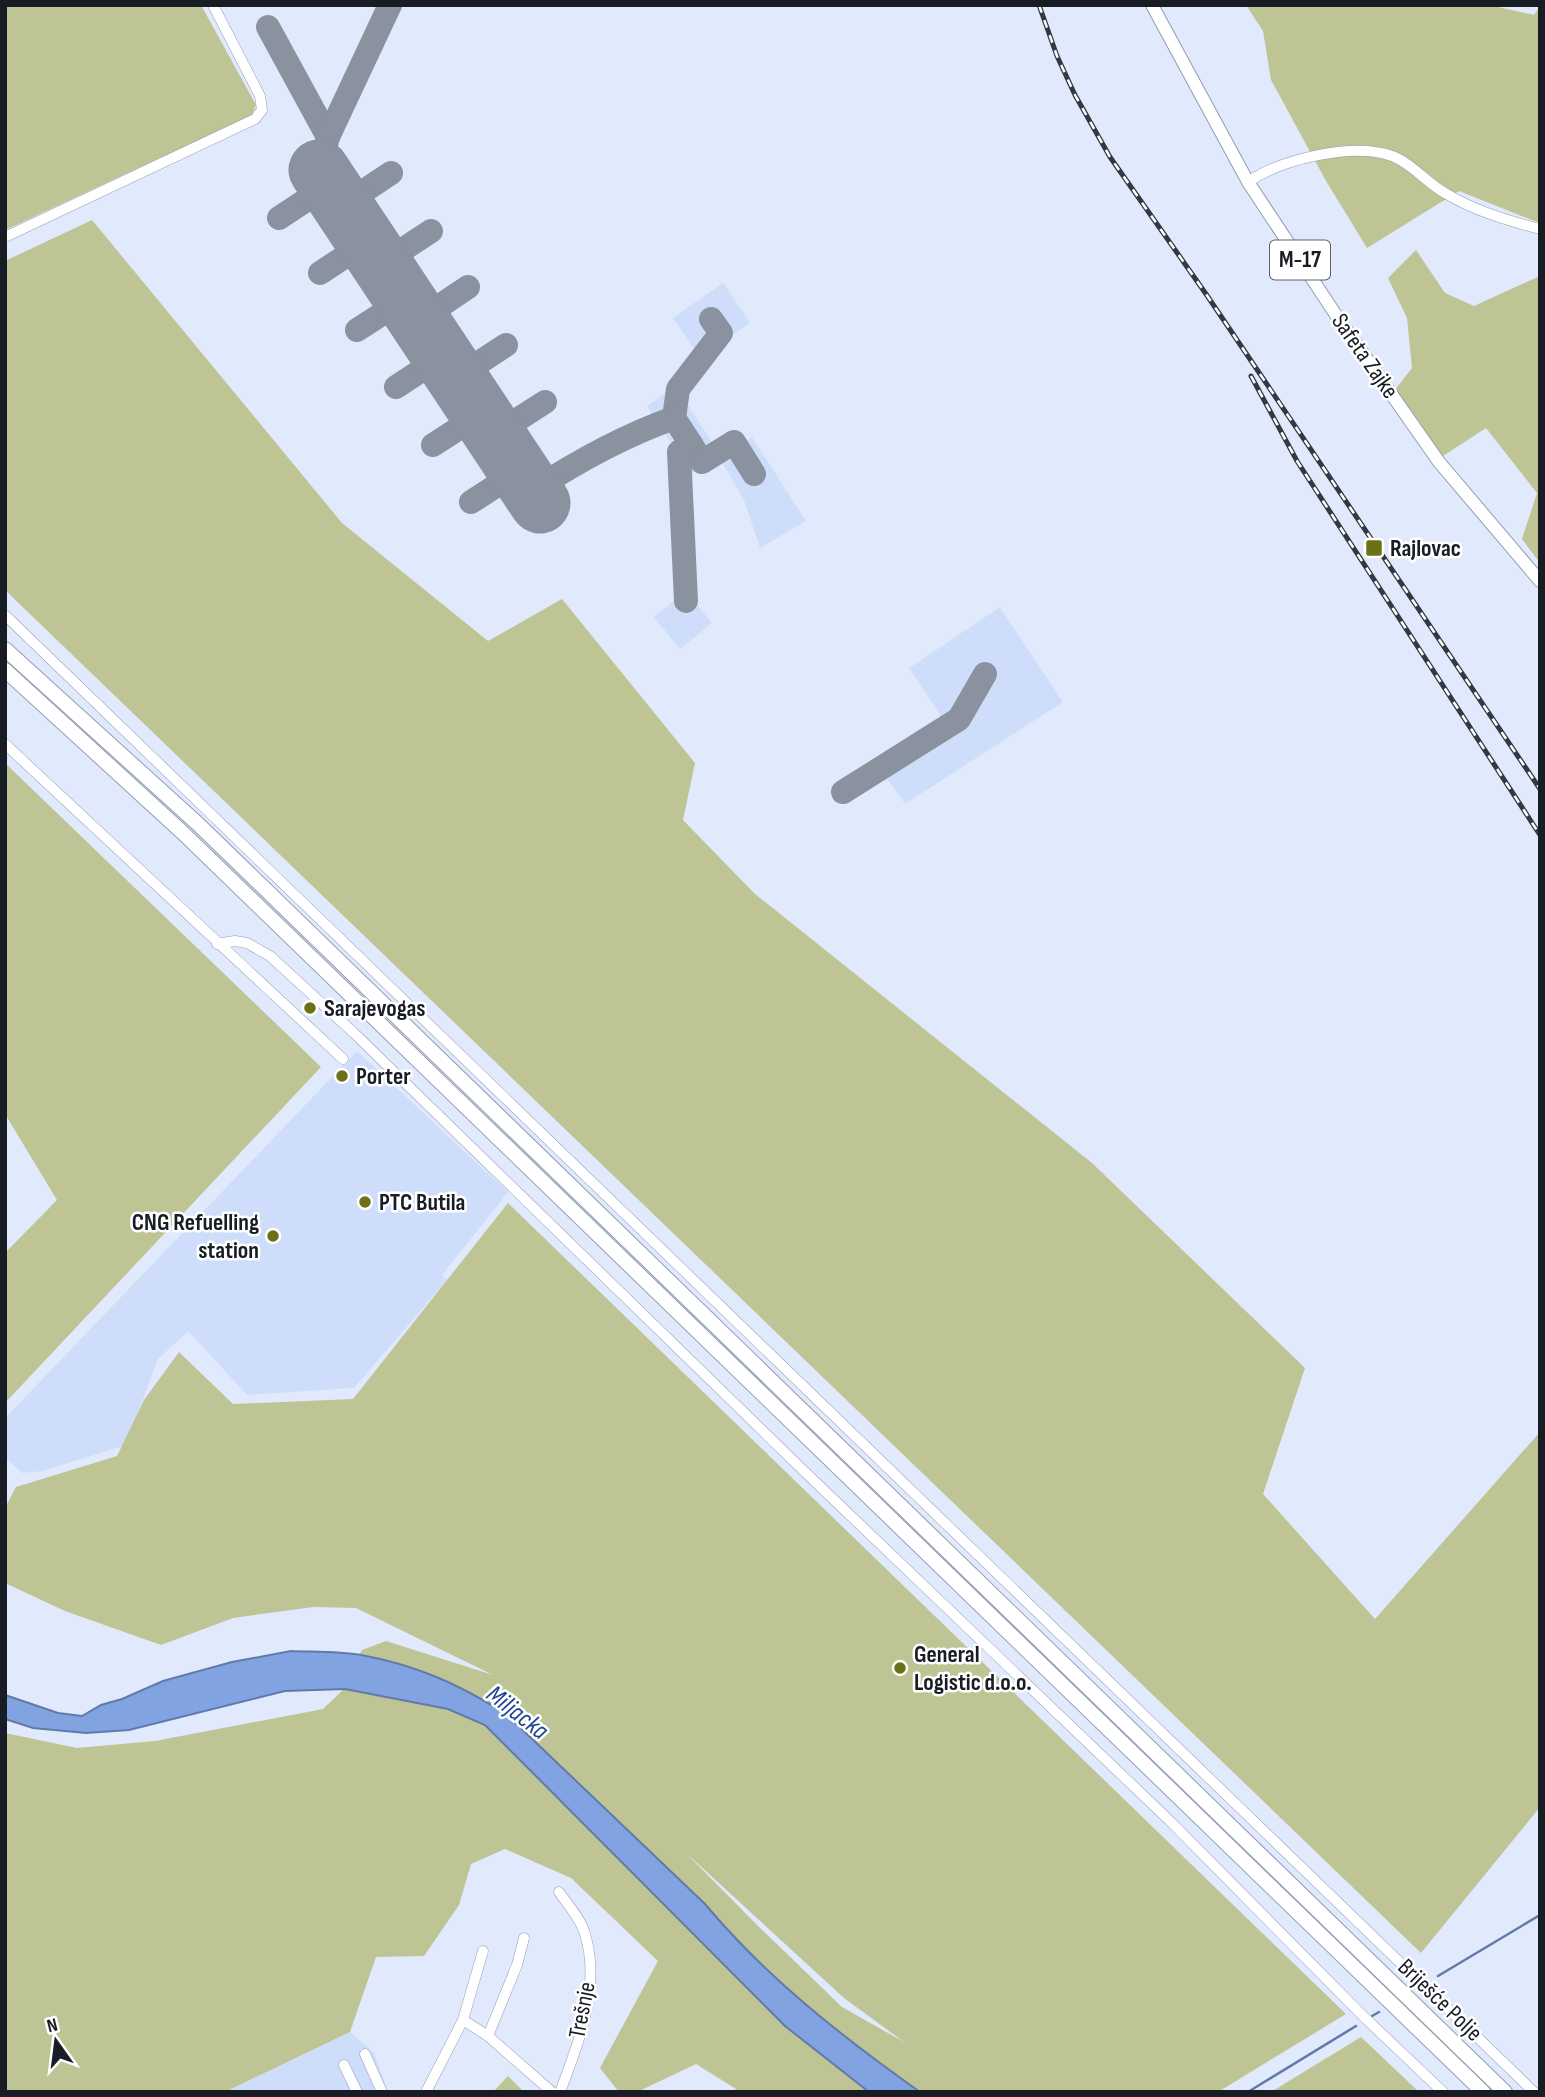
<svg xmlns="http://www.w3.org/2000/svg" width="1545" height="2097" viewBox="0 0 1545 2097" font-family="'Sofia Sans Condensed',sans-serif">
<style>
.built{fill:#cedefa}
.green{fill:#bfc495;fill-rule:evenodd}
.water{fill:#82a3e1;stroke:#627aa8;stroke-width:2}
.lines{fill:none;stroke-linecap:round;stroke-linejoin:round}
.stream{stroke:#627aa8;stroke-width:2.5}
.taxiway{stroke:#8a919f;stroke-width:24}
.runway{stroke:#8a919f;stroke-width:61}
.minor-casing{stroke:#929db2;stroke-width:11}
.major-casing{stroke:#929db2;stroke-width:14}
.highway-casing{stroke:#929db2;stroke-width:16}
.minor{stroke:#fff;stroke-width:10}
.major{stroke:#fff;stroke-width:12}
.highway{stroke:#fff;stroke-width:14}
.rail-casing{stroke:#333842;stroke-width:5}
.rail{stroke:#fff;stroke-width:2.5;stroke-dasharray:8;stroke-linecap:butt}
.poi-dot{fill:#6c7016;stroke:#fff;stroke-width:2.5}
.labels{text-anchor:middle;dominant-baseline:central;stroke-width:5;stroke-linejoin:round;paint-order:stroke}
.shield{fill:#fff;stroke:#5d6066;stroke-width:2}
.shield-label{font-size:23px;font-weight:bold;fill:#181c24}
.street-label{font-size:24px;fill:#181c24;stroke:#fff}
.poi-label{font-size:24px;font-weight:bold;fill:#181c24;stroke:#fff;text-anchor:start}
.water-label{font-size:26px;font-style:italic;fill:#21468f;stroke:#fff}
</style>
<rect width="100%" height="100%" fill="#e0eafc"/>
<g class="built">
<path d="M723 283 750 323 700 357 673 318Z"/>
<path d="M676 386 720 455 691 474 647 406Z"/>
<path d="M752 437 806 521 760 548 744 500 720 459Z"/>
<path d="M686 591 712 623 680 649 654 617Z"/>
<path d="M1000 607 1063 702 905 804 877 764 944 721 909 668Z"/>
<path d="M357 1051 508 1192 442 1275 447 1280 354 1388 247 1395 188 1331 158 1359 126 1445 43 1471 22 1473 5 1457V1418Z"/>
<path d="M350 2032 374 2053 388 2092H225Z"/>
</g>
<g class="green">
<path d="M5 5H201L256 105 252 115 5 230Z"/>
<path d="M1246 5H1489L1534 15 1540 6V220L1537 222 1459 191 1367 248 1326 181 1271 80 1263 31Z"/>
<path d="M92 220 342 523 488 641 562 599 695 763 683 820 755 894 1092 1163 1305 1368 1263 1494 1375 1619 1540 1432V1807L1421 1953 5 590V261Z"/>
<path d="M1416 250 1445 293 1474 306 1540 276V563L1522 539 1537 493 1486 428 1443 456 1395 390 1412 368 1407 318 1388 278Z"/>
<path d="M5 763 321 1067 5 1403V1253L57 1200 5 1114Z"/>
<path d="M508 1203 1346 2014 1218 2092H734L736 2089 696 2064 637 2092H619L600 2068 658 1961 571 1878 505 1849 471 1864 459 1905 424 1956 376 1957 350 2032 225 2092H5V1733L77 1748 155 1741 323 1709 344 1689 285 1691 129 1730 105 1732 349 1672 362 1650 386 1641 493 1675 356 1608 313 1607 233 1618 161 1645 65 1611 5 1583V1508L16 1487 117 1456 144 1400 179 1352 233 1404 353 1399ZM684 1851 844 1998 904 2042 842 2007 756 1924Z"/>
<path d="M1361 2037 1419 2092H1271Z"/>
<path d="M508 2076 524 2092H493Z"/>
</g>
<path class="water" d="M291 1651C314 1652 338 1651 361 1655 416 1665 459 1684 506 1714L705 1904C767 1978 841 2036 920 2092H869L785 2026 485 1725 448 1709 345 1689 285 1691 129 1730 86 1733 33 1728 5 1719V1695L58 1713 82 1716 101 1705 122 1699 163 1681 232 1662Z"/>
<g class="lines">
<g class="stream">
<path d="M1438 1976 1540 1915"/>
<path d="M1372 2016 1379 2012"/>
<path d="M1248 2092 1356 2026"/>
</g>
<g class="taxiway">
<path d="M268 27 328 137"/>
<path d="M319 170 328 137 390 5"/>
<path d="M343 205 391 173"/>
<path d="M279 218 329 185"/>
<path d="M381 264 431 231"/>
<path d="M320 273 367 242"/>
<path d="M419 320 468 287"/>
<path d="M357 330 405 299"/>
<path d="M457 377 506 345"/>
<path d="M396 387 443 356"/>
<path d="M674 418 678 389 721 333 711 319"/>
<path d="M495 434 545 402"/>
<path d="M691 444 702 462 734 442 754 474"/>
<path d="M433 445 481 414"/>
<path d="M532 491C578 461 623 436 674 418L691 444 679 452 686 601"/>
<path d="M471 502 519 471"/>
<path d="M843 792 959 719 985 674"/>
</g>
<path class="runway" d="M319 170 540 503"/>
<defs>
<g id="minor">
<path d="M1248 182C1282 159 1353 142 1392 156 1410 162 1428 184 1445 193 1475 211 1506 220 1540 229"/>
<path d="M5 237 255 119 262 110 260 96 213 5"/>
<path d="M5 615C518 1104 1026 1598 1534 2092"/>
<path d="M5 744 343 1059"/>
<path d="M217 944 235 941 247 943 270 956 354 1033 807 1474 1172 1823 1364 2017 1443 2092"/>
<path d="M559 1892C568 1905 581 1919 585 1934 601 1986 579 2043 560 2092"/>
<path d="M463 2020 483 1951"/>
<path d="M488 2036 517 1965 524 1938"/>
<path d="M365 2054 382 2092"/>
<path d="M344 2065 357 2092"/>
<path d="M426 2092 463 2020 488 2036 552 2092"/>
</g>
<path id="major" d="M1152 5 1248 182 1336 315 1439 462 1540 581"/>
<g id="highway">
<path d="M5 649 198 824 1505 2092"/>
<path d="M5 670 182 832 1483 2092"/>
</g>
</defs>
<use href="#minor" class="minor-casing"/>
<use href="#major" class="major-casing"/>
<use href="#highway" class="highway-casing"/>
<use href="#minor" class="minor"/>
<use href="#major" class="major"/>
<use href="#highway" class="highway"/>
<defs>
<g id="rail">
<path d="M1039 5 1057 56 1075 95 1110 157 1206 294 1540 789"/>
<path d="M1251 376 1297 461 1540 835"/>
</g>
</defs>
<use href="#rail" class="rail-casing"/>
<use href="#rail" class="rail"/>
</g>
<g class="poi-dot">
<rect x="1365" y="539" width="18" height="18" rx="3.5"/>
<circle cx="310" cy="1008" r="7"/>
<circle cx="342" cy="1076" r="7"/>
<circle cx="365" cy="1202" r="7"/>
<circle cx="273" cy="1236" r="7"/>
<circle cx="900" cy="1668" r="7"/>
</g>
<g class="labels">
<rect class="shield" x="1270" y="240.5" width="60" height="39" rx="5"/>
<g class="shield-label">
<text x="1300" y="260">M-17</text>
</g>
<g class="street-label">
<text transform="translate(1365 356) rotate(55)">Safeta Zajke</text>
<text transform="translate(1440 2000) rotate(44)">Briješće Polje</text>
<text transform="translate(582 2010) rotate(-79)">Trešnje</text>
</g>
<g class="poi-label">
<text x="1390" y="548">Rajlovac</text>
<text x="324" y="1008">Sarajevogas</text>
<text x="356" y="1076">Porter</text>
<text x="379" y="1202">PTC Butila</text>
<text x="259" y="1222" text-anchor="end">CNG Refuelling<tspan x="259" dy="28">station</tspan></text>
<text x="914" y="1654">General<tspan x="914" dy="28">Logistic d.o.o.</tspan></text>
</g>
<g class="water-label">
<text transform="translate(517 1713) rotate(38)">Miljacka</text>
</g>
</g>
<rect width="1545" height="2097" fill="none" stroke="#181c24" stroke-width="14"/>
<g transform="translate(56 2041) rotate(346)" stroke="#ffffff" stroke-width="5" paint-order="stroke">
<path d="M0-5L12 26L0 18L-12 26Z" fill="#181c24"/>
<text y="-10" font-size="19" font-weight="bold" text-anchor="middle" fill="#181c24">N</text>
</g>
</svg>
